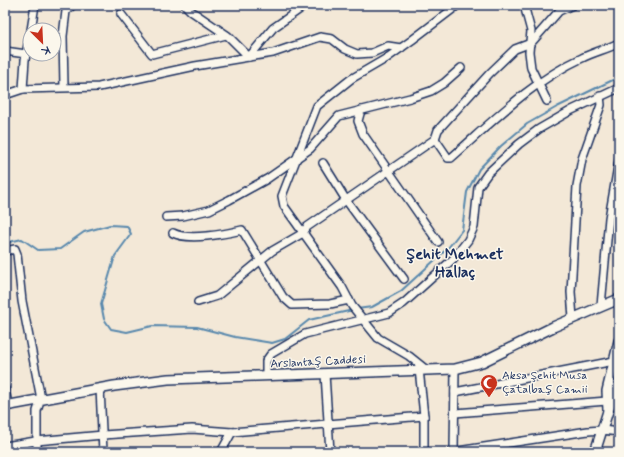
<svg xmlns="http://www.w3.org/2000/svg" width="624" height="457" viewBox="0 0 624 457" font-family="Mynerve,sans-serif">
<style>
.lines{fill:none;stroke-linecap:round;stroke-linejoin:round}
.stream{stroke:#5888ad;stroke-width:2}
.street-casing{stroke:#1b2f5e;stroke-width:10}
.secondary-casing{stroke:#1b2f5e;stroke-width:12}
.street{stroke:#fbf7ec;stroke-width:7}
.secondary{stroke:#fbf7ec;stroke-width:9}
.labels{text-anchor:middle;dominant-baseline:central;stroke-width:3;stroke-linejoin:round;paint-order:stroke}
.street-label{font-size:12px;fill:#1b2f5e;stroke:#fbf7ec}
.poi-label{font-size:12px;fill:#1b2f5e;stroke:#fbf7ec;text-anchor:start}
.district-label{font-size:16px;font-weight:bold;fill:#1b2f5e;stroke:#fbf7ec}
</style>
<rect width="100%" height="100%" fill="#f3e8d7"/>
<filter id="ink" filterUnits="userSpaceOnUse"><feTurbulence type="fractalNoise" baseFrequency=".025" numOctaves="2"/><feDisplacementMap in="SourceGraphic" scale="8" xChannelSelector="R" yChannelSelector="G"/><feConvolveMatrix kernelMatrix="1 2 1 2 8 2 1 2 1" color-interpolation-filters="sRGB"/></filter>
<g filter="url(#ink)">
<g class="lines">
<g class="stream">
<path d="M5 243 22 239 38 250 60 249 84 232 110 225 127 226 131 234 115 256 101 304 104 319 111 329 127 332 152 326 197 327 235 337 272 343 285 339 309 320 353 310"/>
<path d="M357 309 372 307 401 291 448 248 462 230 467 192 479 169 501 146 527 124 557 107 619 77"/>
</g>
<defs>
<g id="street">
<path d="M185 5 191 11 228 36 249 57 273 28 306 5"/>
<path d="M524 5 531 31 529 52 531 68 547 101"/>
<path d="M573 5 559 11 531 43 515 49 490 73 438 130 435 139 448 158H451C492 122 532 81 582 58 594 52 607 49 619 43"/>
<path d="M121 14 152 54 226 35"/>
<path d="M31 30 35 5"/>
<path d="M5 51 26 54"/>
<path d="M64 87 63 36 66 11 73 5"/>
<path d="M23 89 25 60 30 34"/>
<path d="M5 95 23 89 99 87 195 66 273 53 320 37 332 39 345 49 357 54 372 53 388 46 401 48"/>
<path d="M361 110 358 121 363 134 438 242"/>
<path d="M323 163 346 200 404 279"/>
<path d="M166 217 183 216 209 210 229 200 267 179 310 149 339 116 410 98 431 91 444 83 461 68"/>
<path d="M173 233C188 241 225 234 242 230L283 297 292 305 330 304 349 300"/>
<path d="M5 251 15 249 17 254 22 301 41 399 37 411V452"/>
<path d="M198 302 217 296 272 251 303 233 307 227 435 139"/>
<path d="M601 306 609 218 619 160"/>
<path d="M573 318 571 292 577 186 582 159 601 105 600 96"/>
<path d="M424 368 409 356 378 338 352 306 342 287 284 206 282 196 317 106 351 79 387 58 412 40 458 5"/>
<path d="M419 369 424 416V452"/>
<path d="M325 374 330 452"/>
<path d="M266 376V361L271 354 305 334 389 313 404 303 453 259 468 240 474 227 478 187 488 173 519 144 539 129 572 110 619 88"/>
<path d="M100 388 103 452"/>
<path d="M5 389 8 405"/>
<path d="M455 392 614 361"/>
<path d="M455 413 607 401"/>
<path d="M5 446 36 441 103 435 192 429 232 432 424 416"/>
<path d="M221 452 232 432"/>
<path d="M451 452 588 431 602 430 619 432"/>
<path d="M454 452 455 369"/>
</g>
<g id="secondary">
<path d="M5 406 114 386 168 379 455 369 482 362 553 327 619 299"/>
<path d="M608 410 607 391 619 341"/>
<path d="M595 452 608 411 619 384"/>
</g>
</defs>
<use href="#street" class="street-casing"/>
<use href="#secondary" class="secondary-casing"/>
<use href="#street" class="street"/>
<use href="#secondary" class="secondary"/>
</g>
</g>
<defs>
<symbol id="mosque-pin" viewBox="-11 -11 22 30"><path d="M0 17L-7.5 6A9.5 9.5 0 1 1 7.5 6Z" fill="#c8321e" stroke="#fbf7ec"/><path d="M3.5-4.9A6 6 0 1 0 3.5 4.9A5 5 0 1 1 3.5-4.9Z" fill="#fff"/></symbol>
</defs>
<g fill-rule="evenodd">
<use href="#mosque-pin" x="479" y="373" width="20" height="27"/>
</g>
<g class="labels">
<g class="street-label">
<text transform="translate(318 362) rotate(-3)">Arslantaş Caddesi</text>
</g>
<g class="poi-label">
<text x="502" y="376">Aksa Şehit Musa<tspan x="502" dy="14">Çatalbaş Camii</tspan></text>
</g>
<g class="district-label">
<text x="455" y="254">Şehit Mehmet<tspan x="455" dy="18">Hallaç</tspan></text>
</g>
</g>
<rect width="624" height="457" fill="none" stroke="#fbf7ec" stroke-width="20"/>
<rect x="10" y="10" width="604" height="437" fill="none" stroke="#1b2f5e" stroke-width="1.5" filter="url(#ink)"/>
<g transform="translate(42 42) rotate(156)"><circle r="19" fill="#fbf7ec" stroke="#a1a7b3"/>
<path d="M0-3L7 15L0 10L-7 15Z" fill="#c8321e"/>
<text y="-6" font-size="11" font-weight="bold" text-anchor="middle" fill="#1b2f5e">K</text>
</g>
</svg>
